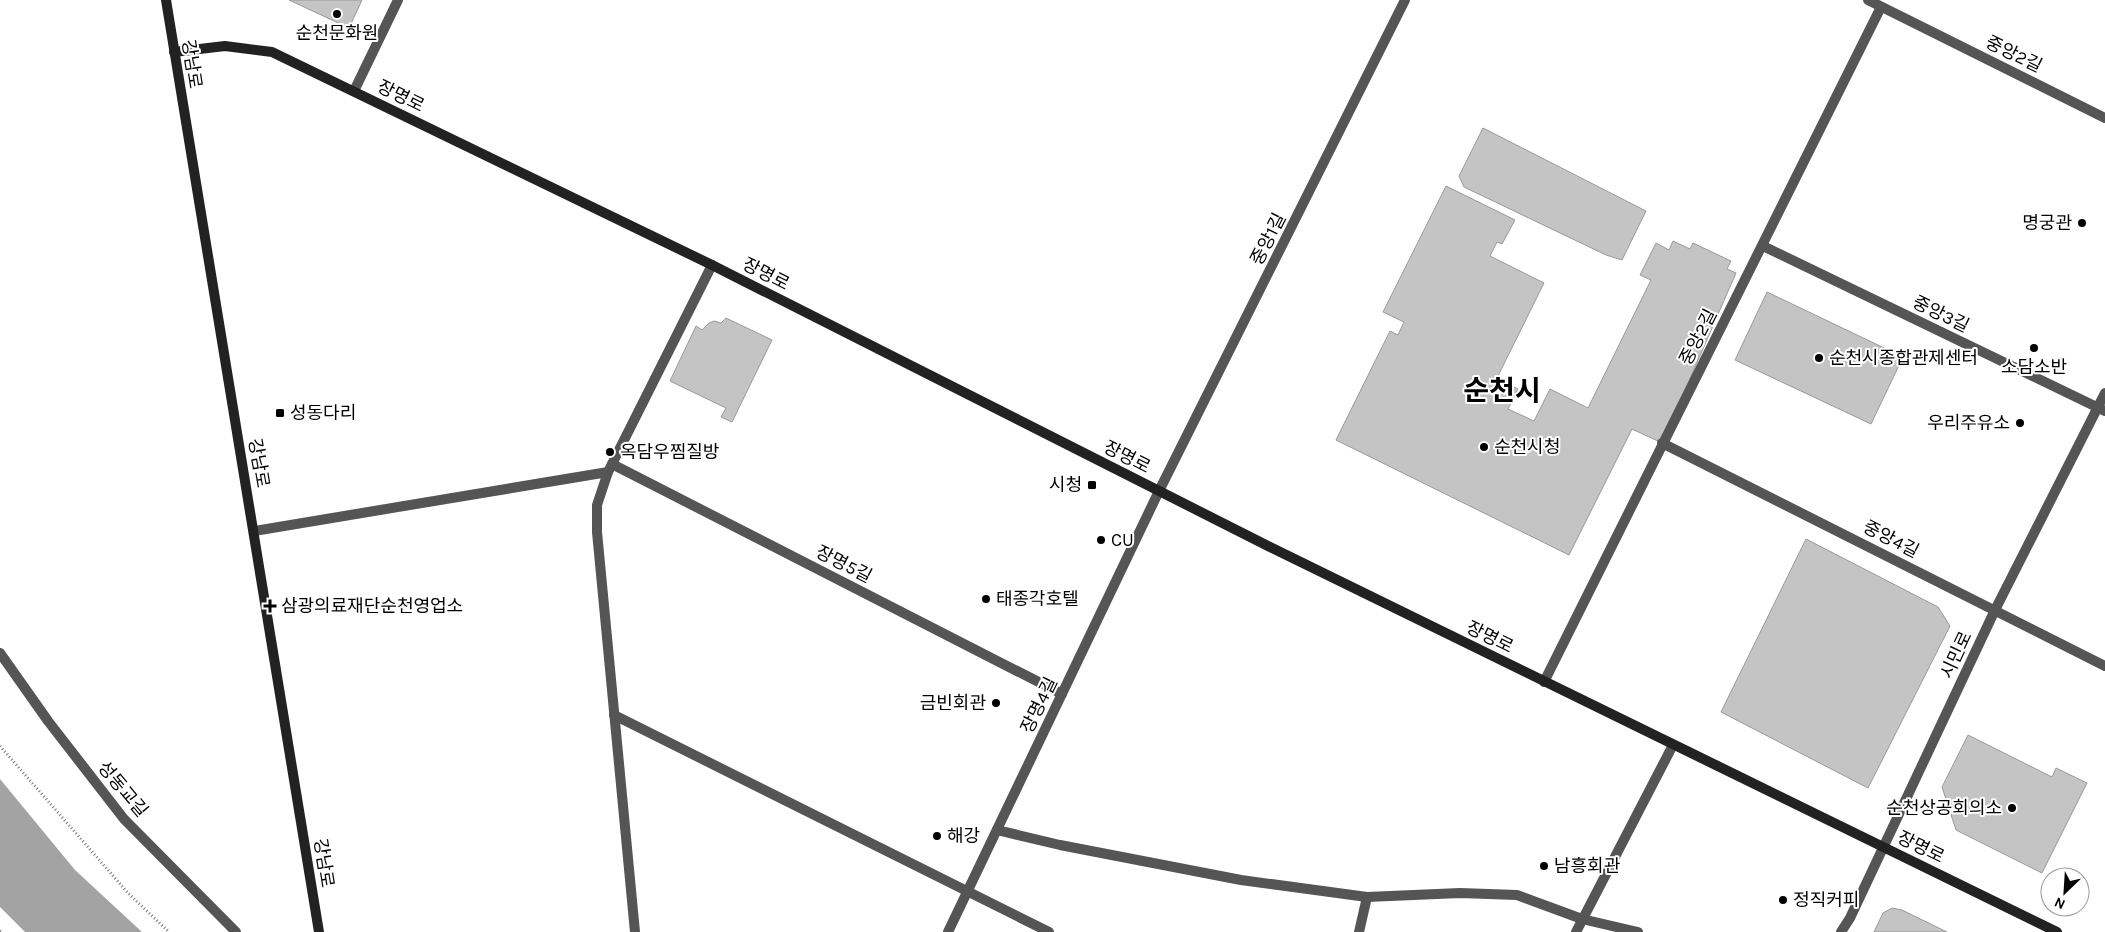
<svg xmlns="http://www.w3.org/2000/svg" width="2105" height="932" viewBox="0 0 2105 932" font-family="Karla,'Noto Sans KR',sans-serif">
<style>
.water{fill:#a3a3a3}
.building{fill:#c4c4c4;stroke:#999}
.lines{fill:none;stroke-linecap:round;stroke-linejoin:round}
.path{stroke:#777;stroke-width:3;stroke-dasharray:1 2.5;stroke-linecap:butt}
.lane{stroke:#555;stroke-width:10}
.street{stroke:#555;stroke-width:10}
.secondary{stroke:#222;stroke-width:10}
.poi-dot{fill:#000;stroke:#fff;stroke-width:2}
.labels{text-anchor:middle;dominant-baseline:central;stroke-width:4;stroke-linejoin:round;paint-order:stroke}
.poi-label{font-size:18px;fill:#000;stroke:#fff;text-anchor:start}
.street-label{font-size:18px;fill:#000;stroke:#fff}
.town-label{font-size:28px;font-weight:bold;fill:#000;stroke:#fff}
</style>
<rect width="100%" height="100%" fill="#fff"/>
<path class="water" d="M0 779 75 870 142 932H25L0 907Z"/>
<g class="building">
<path d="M289 0H362L349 28Z"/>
<path d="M1483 128 1646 211 1622 260 1606 255 1464 187 1459 176Z"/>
<path d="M1446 186 1515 220 1502 244 1497 242 1490 256 1544 283 1497 378 1518 389 1508 409 1534 421 1550 389 1588 408 1651 280 1640 275 1656 243 1669 250 1673 241 1690 249 1693 243 1731 261 1727 269 1736 273 1662 443 1632 429 1569 555 1336 440 1390 331 1398 335 1404 322 1383 312Z"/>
<path d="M1767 292 1903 357 1871 424 1735 360Z"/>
<path d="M726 318 772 340 732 422 721 417 726 408 670 381 696 326 702 330 709 323 714 321 721 323Z"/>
<path d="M1806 539 1938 607 1950 626 1868 788 1721 712Z"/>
<path d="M1968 735 2052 777 2056 768 2087 783 2042 873 1956 830 1942 787Z"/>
<path d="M1892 908 1902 910 1947 932H1874L1883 913Z"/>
</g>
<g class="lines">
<g class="path">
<path d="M0 746 128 893 169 932"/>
<path d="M0 931 2 932"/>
</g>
<g class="lane">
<path d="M997 830 1060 845 1241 880 1367 897 1460 893 1517 895 1582 919 1638 932"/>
<path d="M1359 932 1367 897"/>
</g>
<g class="street">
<path d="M1868 0 2105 118"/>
<path d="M354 91 398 0"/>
<path d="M1763 246 2105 411"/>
<path d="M1662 443 2105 666"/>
<path d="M612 464 1062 694"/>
<path d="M254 531 608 472"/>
<path d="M0 653 48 721 124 819 236 932"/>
<path d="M1544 682 1881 7"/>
<path d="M614 715 1049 932"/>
<path d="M635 932 597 532V505L608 472 712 265"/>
<path d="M948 932 1159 491 1405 0"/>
<path d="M1576 932 1673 745"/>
<path d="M1841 932 1850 918 1995 610 2105 393"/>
</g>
<g class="secondary">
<path d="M166 0 319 932"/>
<path d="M174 52 225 46 272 52 712 265 1268 546 2057 932"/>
</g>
</g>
<g class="poi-dot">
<circle cx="337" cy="14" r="5"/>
<circle cx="2082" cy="223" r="5"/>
<circle cx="2034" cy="348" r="5"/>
<circle cx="1819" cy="358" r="5"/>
<rect x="275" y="408" width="10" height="10" rx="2.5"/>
<circle cx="2020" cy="423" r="5"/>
<circle cx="1484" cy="447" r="5"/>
<circle cx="610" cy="452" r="5"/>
<rect x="1087" y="480" width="10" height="10" rx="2.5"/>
<circle cx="1101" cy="540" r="5"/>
<circle cx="986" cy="599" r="5"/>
<path d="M267.5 598.5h5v5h5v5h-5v5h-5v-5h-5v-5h5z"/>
<circle cx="996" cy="703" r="5"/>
<circle cx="2012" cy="808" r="5"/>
<circle cx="937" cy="836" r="5"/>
<circle cx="1544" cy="866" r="5"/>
<circle cx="1783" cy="900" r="5"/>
</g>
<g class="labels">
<g class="poi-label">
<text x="337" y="33" text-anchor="middle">순천문화원</text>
<text x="2072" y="223" text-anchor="end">명궁관</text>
<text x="1829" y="358">순천시종합관제센터</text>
<text x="2034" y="367" text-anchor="middle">소담소반</text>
<text x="290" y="413">성동다리</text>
<text x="2010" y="423" text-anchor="end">우리주유소</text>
<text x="1494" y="447">순천시청</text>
<text x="620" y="452">옥담우찜질방</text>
<text x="1082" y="485" text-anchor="end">시청</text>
<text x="1111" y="540">CU</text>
<text x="996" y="599">태종각호텔</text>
<text x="281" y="606">삼광의료재단순천영업소</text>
<text x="986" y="703" text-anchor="end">금빈회관</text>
<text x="2002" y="808" text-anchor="end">순천상공회의소</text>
<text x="947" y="836">해강</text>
<text x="1554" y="866">남흥회관</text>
<text x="1793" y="900">정직커피</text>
</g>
<g class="street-label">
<text transform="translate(2014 54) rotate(26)">중앙2길</text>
<text transform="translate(192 64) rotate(81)">강남로</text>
<text transform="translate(401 96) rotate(26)">장명로</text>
<text transform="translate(1268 239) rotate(-63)">중앙1길</text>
<text transform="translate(766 274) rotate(27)">장명로</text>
<text transform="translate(1941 314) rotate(26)">중앙3길</text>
<text transform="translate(1698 337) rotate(-63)">중앙2길</text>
<text transform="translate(1127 457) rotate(27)">장명로</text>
<text transform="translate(259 463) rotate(80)">강남로</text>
<text transform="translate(1891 539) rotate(27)">중앙4길</text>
<text transform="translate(844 564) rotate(27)">장명5길</text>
<text transform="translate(1490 637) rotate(26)">장명로</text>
<text transform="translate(1956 655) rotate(-65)">시민로</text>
<text transform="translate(1039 705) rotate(-64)">장명4길</text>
<text transform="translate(123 789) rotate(50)">성동교길</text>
<text transform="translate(1921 847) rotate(26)">장명로</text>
<text transform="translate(324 863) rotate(81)">강남로</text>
</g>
<g class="town-label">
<text x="1502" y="390">순천시</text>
</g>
</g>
<g transform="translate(2065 892) rotate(205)"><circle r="24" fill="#ffffff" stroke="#999999"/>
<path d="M0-4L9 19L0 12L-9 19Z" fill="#000000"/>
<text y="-8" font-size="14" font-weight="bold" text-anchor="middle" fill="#000000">N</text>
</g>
</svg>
